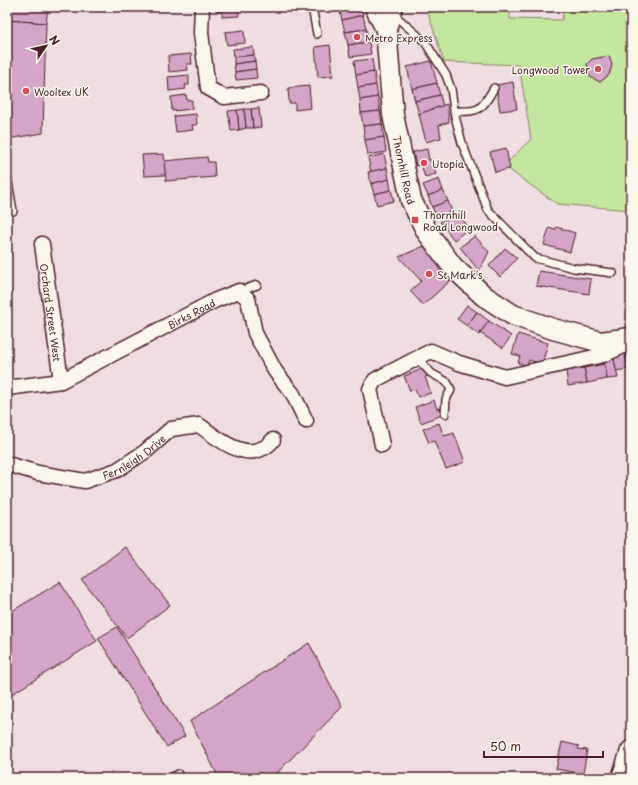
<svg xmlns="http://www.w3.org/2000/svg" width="638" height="785" viewBox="0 0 638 785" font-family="'Playpen Sans',sans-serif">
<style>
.green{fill:#c5e69e;stroke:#888264}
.building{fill:#d3a5c6;stroke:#4a1f2b}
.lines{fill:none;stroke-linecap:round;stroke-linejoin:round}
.lane-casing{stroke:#4a1f2b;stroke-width:10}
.street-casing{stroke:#4a1f2b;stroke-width:17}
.secondary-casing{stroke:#4a1f2b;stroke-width:23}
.lane{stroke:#fbf7ec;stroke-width:7}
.street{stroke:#fbf7ec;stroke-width:14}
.secondary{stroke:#fbf7ec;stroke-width:20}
.poi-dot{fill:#d1495b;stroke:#fbf7ec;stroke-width:1.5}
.labels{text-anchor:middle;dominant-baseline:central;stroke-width:3;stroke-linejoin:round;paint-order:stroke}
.poi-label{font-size:10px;fill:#4a1f2b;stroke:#fbf7ec;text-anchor:start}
.street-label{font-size:10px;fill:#4a1f2b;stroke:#fbf7ec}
</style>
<rect width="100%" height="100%" fill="#efdee1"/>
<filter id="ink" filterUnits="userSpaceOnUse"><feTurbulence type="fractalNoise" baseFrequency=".025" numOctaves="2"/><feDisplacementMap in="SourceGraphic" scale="8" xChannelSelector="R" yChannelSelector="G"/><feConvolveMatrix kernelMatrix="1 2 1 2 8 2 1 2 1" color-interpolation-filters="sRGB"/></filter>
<g filter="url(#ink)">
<g class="green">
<path d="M426 7H510V19L562 20 564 7H631V210L557 204 504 166 531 139 519 65 444 62Z"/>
<path d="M631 280V318H627Z"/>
</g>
<g class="building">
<path d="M7 7H48L46 23 7 20Z"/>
<path d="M217 7H238L239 16 222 17V12H218Z"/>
<path d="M361 7 363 15 342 20 339 8Z"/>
<path d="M363 15 366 29 345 32 342 20Z"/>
<path d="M7 20 46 23 43 133 7 139Z"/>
<path d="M366 29 369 42 348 45 345 32Z"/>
<path d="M244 30 245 43 227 45 225 32Z"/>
<path d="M369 42 371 54 350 57 348 45Z"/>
<path d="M330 45 333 76 318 77 315 47Z"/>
<path d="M253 47 254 55 234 57 233 49Z"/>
<path d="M191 54 192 64H187L188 70 169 72 168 56Z"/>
<path d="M254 55 255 61 234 64V57Z"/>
<path d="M609 56 612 65 609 75 600 82 590 77 587 64 592 59Z"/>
<path d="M372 59 374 72 356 75 354 61Z"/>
<path d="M255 61 256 69 235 72 234 64Z"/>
<path d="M431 61 437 83 412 89 407 67Z"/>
<path d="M256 69 257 78 236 80 235 72Z"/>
<path d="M374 72 376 85 358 88 356 75Z"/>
<path d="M189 75V85H185L186 89 169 91 168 77Z"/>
<path d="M513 82 517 109 500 111 496 85Z"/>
<path d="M437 83 440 95 415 101 412 89Z"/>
<path d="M376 85 378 97 360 100 358 88Z"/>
<path d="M309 86 311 108 295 110V103H289L288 88Z"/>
<path d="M186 95 187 100H192V109L172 111 171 97Z"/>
<path d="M440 95 443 106 419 114 415 101Z"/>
<path d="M378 97 380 111 361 113 360 100Z"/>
<path d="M447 104 449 122 439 125 441 138 426 142 419 114Z"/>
<path d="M259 108 261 127 253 128 251 109Z"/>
<path d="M244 109H251L253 128H246Z"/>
<path d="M244 109 246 128 239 130 237 110Z"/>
<path d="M237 110 239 130 231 131 228 111Z"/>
<path d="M380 111 382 124 363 126 361 113Z"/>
<path d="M196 114 197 125H192L193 130 176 132 174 116Z"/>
<path d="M382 124 384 137 365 140 363 126Z"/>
<path d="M384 137 386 152 368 155 365 140Z"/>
<path d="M506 148 510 169 495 172 490 152Z"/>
<path d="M427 149 429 160H432L436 174 425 177 421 165 416 166 413 152Z"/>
<path d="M164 154 166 175 144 176 142 155Z"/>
<path d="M384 154 387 168 371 172 368 158Z"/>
<path d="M207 157 208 162H214L215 177 166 181 164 161Z"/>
<path d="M387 168 389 179 371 184 368 172Z"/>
<path d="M389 179 391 190 374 194 371 184Z"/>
<path d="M439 179 443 190 428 196 423 185Z"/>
<path d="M391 190 394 201 377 205 374 194Z"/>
<path d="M443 190 448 201 432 207 428 196Z"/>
<path d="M448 201 452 211 437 218 432 207Z"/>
<path d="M459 214 469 228 454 240 440 222Z"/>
<path d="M556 227 575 233 570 252 544 245 549 228 555 230Z"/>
<path d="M475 236 489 252 479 271 460 247Z"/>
<path d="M424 246 441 265 438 268 450 281 423 305 410 291 421 281 399 257Z"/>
<path d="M505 248 517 258 500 277 489 266Z"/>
<path d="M539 271 591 279 589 294 536 286Z"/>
<path d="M467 305 477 312 467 326 457 319Z"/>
<path d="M477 312 489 321 479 335 467 326Z"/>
<path d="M489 321 511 336 503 348 480 333Z"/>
<path d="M518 334 548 343 542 364 529 360 528 366 518 363 520 356 512 354Z"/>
<path d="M631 352V368L628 369 625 353Z"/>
<path d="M625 353 628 369 616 371 613 355Z"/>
<path d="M613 355 618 378 607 379 604 360Z"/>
<path d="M604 364 607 379 587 383 584 368Z"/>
<path d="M425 368 428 376 425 377 431 393 418 397 415 389 410 391 404 376Z"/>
<path d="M584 368 587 383 568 386 566 371Z"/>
<path d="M434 400 437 409 440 408 442 415 421 423 415 407Z"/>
<path d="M439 423 444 436 454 433 465 462 446 469 434 441 429 443 423 429Z"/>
<path d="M125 547 170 605 127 638 82 580Z"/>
<path d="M60 582 97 641 7 697V614Z"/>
<path d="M117 627 185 736 167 747 98 638Z"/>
<path d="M309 643 342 707 272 778H219L190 721Z"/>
<path d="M562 742 579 746 578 749 587 750 583 774 556 769Z"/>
</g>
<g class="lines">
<defs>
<g id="lane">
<path d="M312 7 317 34"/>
<path d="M392 13 425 42 446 75 451 89 455 116 462 143 488 210 535 258 574 268 613 273"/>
<path d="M454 111C481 112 481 110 494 88"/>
<path d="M7 176 13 211H7"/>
<path d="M240 291 257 285"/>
<path d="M417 358 431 373 447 382 451 390 446 399 445 414"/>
<path d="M171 778 178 774"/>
</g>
<g id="street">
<path d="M202 7 201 33 208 88 224 97 261 93"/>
<path id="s1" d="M42 244 61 381"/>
<path id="s2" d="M7 388 61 381 216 300 239 291 248 299 255 333 275 371 293 394 306 421"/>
<path d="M382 445 370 389 375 380 431 351 459 363 505 377 603 355 630 343"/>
<path id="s3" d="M7 464 38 473 85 481 117 470 146 451 171 429 199 425C215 437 243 460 263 448 267 447 270 443 273 440"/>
</g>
<g id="secondary">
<path d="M375 7 386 29"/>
<path id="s4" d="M392 7 386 29 393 115 411 200 427 232 453 267 484 296 513 315 553 329 601 342 631 338"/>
<path d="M622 778 631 751"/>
</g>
</defs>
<use href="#lane" class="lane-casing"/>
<use href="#street" class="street-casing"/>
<use href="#secondary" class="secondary-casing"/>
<use href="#lane" class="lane"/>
<use href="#street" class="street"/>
<use href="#secondary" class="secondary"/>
</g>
</g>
<g class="poi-dot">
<circle cx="357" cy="37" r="4"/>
<circle cx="598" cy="69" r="4"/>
<circle cx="26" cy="91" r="4"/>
<circle cx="424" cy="163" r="4"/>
<rect x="411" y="216" width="8" height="8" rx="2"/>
<circle cx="429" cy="274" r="4"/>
</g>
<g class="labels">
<g class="poi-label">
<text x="365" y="37">Metro Express</text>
<text x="590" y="69" text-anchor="end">Longwood Tower</text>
<text x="34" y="91">Wooltex UK</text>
<text x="432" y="163">Utopia</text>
<text x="423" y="214">Thornhill<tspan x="423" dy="12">Road Longwood</tspan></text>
<text x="437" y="274">St Mark's</text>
</g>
<g class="street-label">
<text stroke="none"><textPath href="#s4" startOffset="165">Thornhill Road</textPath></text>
<text stroke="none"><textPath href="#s1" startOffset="69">Orchard Street West</textPath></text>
<text stroke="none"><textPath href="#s2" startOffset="201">Birks Road</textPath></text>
<text stroke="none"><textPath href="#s3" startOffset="135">Fernleigh Drive</textPath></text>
</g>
</g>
<rect width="638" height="785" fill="none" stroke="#fbf7ec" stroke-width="24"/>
<rect x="12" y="12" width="614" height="761" fill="none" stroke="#4a1f2b" stroke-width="1.5" filter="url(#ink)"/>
<g transform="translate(46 46) rotate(56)" stroke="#fbf7ec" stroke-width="3" paint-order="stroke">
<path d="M0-3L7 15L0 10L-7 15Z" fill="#4a1f2b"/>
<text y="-6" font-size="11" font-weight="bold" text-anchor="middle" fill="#4a1f2b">N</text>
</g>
<path d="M484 751v6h119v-6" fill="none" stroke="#4a1f2b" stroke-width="2"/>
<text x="490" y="751" font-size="12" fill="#4a1f2b" stroke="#fbf7ec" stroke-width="3" paint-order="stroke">50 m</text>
</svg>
